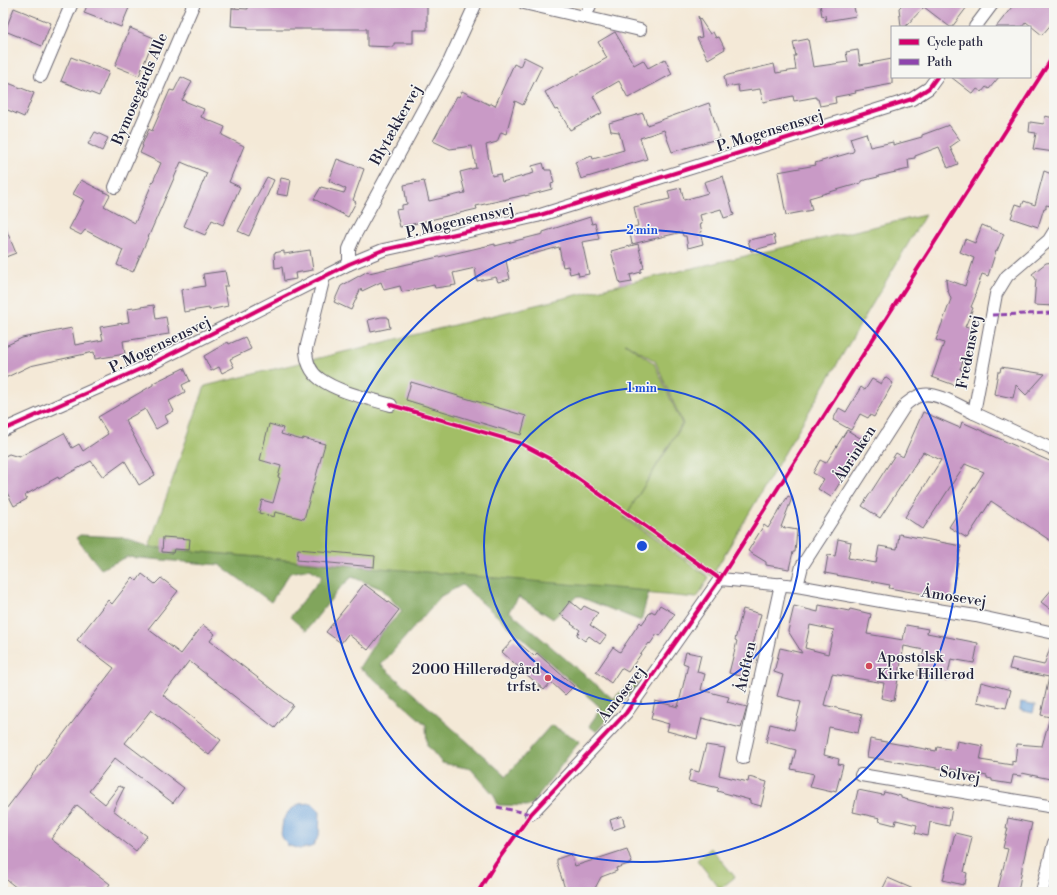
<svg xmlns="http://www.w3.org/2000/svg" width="1057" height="895" viewBox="0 0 1057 895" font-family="'Libre Bodoni',serif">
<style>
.green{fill:#a2be66;stroke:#627050;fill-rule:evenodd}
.forest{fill:#81a55b;stroke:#52644b}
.water{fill:#6ca3da;stroke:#47628a}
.building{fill:#c99ac6;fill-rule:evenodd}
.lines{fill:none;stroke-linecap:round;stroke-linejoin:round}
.minor-casing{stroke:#6c6872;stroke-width:14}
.minor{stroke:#fff;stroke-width:12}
.quiet{stroke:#8e44ad;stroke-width:3;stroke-dasharray:6 3;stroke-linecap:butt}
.cycleway-casing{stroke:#f6f6f2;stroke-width:6}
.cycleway{stroke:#d6006c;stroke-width:4}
.ring{fill:none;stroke:#1d4ed8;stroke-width:2}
.poi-dot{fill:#d1495b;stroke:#f6f6f2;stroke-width:1.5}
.labels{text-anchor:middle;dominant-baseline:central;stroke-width:3;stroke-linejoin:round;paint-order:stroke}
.street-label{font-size:15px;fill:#22223b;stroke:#f6f6f2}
.poi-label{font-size:15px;fill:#22223b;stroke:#f6f6f2;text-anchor:start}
.centre{fill:#1d4ed8;stroke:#f6f6f2;stroke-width:2}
.ring-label{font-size:12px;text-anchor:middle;font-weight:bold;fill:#1d4ed8;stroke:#f6f6f2;stroke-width:3;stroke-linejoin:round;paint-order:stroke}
</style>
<rect width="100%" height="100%" fill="#f6f6f2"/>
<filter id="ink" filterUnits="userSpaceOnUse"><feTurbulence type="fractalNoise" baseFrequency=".025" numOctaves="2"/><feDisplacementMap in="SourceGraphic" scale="8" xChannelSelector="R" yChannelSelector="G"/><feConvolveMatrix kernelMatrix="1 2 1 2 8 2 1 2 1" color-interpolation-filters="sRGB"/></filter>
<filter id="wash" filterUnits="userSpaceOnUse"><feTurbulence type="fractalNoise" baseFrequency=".012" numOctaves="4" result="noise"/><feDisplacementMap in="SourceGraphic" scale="16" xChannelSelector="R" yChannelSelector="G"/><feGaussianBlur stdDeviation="0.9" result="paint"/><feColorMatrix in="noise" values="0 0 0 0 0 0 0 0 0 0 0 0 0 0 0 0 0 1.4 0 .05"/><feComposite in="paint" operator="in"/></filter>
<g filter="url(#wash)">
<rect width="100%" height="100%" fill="#f4e9d7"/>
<g class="green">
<path d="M925 215 712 576 625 517 624 518 709 577 697 598 149 547 205 386 601 289ZM625 343 655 361 683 424 628 512 682 424 654 363Z"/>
<path d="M711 848 735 877 720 889 697 860Z"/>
</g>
<path class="forest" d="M80 535 120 537 149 547 286 560 649 591 641 621 577 596 553 619 519 597 509 611 613 699 630 683 638 684 597 732 589 726 601 708 462 585 441 596 381 665 506 776 551 725 580 741 530 806 498 805 494 795 471 769 442 763 427 745 426 725 373 678 359 668 381 633 402 611 382 589 352 577 340 588 306 631 290 617 322 577 310 569 290 573 271 602 220 565 127 557 101 569 76 538Z"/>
<g class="water">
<path d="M1021 702 1035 705 1033 713 1020 710Z"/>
<path d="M312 803 320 812 319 836 312 847 299 849 287 845 281 835 283 820 289 811 299 804Z"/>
</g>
<g id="blocks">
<g class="building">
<path d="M88 3H131L121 27 84 13Z"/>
<path d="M248 3H427V30H413V43H394V47L367 46V29H248V27L231 26 232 8 248 9Z"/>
<path d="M826 3H853L856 16 826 21 825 15 822 16 820 4Z"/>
<path d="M904 3H970L952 27H950L924 7 905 27H901L899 8Z"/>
<path d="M1015 3H1054V21L1042 35 1026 22 1022 27H996Z"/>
<path d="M14 8 51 23 42 46 5 31Z"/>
<path d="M698 16 710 34 713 32 716 38 719 37 725 49 708 59 697 38 702 37Z"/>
<path d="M130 28 154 38 139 76 115 66Z"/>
<path d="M615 32 634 65 643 60 648 68 665 59 672 74 628 98 619 81 593 96 602 113 570 130 558 109 555 110 545 92 607 58 598 42Z"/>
<path d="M808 39 813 67 848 62 846 52 858 50 860 65 892 59V84L855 91 856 93 835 97 836 103 820 106 818 99H816V97L794 101 793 96 763 102 760 89 739 92 738 85 726 87 724 76 774 64 776 73 796 70 794 56H796L793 42Z"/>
<path d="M71 57 109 72 99 96 61 81Z"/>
<path d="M524 57 542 66 523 105 515 101 506 134 501 132 497 142 486 145 492 176 500 174 502 182 534 173 532 166 543 163 545 170H551L554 183 551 184 552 189 525 196V195L476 206 477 209 400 227 396 210 402 209V205L407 204 404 185 424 181 429 201 465 193 460 172 476 168 472 146 450 149 433 141 457 96 459 97 462 91 490 105V103L495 106 514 64 520 67Z"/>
<path d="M181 77 192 82 182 100 204 109 201 117 225 127 222 135 244 146 229 182 240 187 223 225 212 220 205 235 184 226 207 173 181 162 133 272 117 265 123 250 85 230 81 235 69 229 84 200 73 194 81 180 110 195 104 206 135 223 161 163 140 153 143 146 142 145 149 129 152 131 170 90 174 91Z"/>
<path d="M951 77H999L989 89 986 87 982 92 977 89 973 94Z"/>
<path d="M3 81 34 93 24 117 3 108Z"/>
<path d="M709 103 720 138 672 152 664 130 640 138 647 159 581 179 575 162 592 156 593 159 624 150 619 132 611 131 609 123 643 113 647 125Z"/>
<path d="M1045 116 1054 118V152L1033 149 1036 133 1029 132 1030 122 1044 124Z"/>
<path d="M949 125 960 140 950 147 958 164 948 168 939 147 915 156V158L908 159 909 169 878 176V177L861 181V183L809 198 812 210 786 215 778 172 816 165 815 163 853 152 854 150 850 138 866 133 870 147 893 142V145L922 137V135Z"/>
<path d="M95 132 108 138 102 151 88 144Z"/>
<path d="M337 159 364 169 353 200 356 202 348 217 314 199 321 187 344 193 346 189 329 181Z"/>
<path d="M1044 171 1054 175V194L1051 206 1046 205V209L1044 208 1038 227 1011 218 1016 204 1022 206 1024 201 1035 205Z"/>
<path d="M723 176 734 215 724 218 721 209 700 215 702 223 700 224 702 232H700L703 244 688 248 686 236H683L682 232 632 244 629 228 638 226 634 207 670 199 668 191 681 188 684 200 708 193 704 182Z"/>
<path d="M267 177 274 180 249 236 238 231Z"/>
<path d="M281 178 291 180 288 196 277 194Z"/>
<path d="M590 217 592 224 595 223 599 239 582 242 589 274 579 276 578 272 570 274 568 266 563 267 559 247 506 261 510 279 498 282 496 277 477 281 475 268 453 273 456 285 435 288 434 285 402 292 400 286 384 290 381 282 362 291 361 288 351 310 334 302 341 286 368 271 369 273 495 244V246L543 234V232Z"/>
<path d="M3 222 16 253 3 258Z"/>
<path d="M982 225 1004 234 997 251H996L988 276 982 274 975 294 976 295 971 307 973 308 965 327 975 330 960 369 963 370 957 386 932 377 944 343 936 340 951 299 947 288 946 279 965 286 974 258 960 252 965 239 975 243Z"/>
<path d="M774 235 776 244 751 251 748 240Z"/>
<path d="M638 244 644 268 641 269V272L630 275 632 282 620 284 611 251Z"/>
<path d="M310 250 313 270 295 273 296 279 284 281 282 267 275 268 274 253 284 251V254Z"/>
<path d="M1054 262V306L1034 305 1036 279 1032 274 1046 263Z"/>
<path d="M225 271 228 286H224L228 306 209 310V308L184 312 181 290 205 286 203 274Z"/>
<path d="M154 305 156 319 166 317 169 334 123 341 125 354 95 359 94 352 30 366 3 379V347L22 338 72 328 75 345 103 340 100 327 129 322 127 309Z"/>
<path d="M381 317H388L390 328 371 332 368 320Z"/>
<path d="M245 337 251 349 230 359 234 367 222 373 219 367 211 371 204 356 228 342 229 344Z"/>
<path d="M1001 367 1045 374 1026 395 1016 385 1013 398 994 394 998 372H1000Z"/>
<path d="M184 368 190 381 182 385 185 392 169 401 174 411 165 416 168 422 156 429 145 409 125 420 155 475 139 485 125 461 103 477 91 461 59 479 58 477 25 495 27 499 14 506 3 485V457L9 454 19 457 64 433 72 448 79 444 83 451 108 434 98 417 153 385V383Z"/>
<path d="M885 377 893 383 874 417 870 415 868 418 860 414 851 430 833 420 839 408 846 412 861 387 865 390 872 379 881 384Z"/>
<path d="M411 382 526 416 521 435 406 400Z"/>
<path d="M923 412 960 428 962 422 1054 463V543L991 501 967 538 949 527 984 472 965 464 923 529 905 517 941 460 923 452 880 518 862 506 896 453 903 457Z"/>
<path d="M269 424 283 428 281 434 302 440 303 438 325 444 304 519 275 512 274 517 259 513 262 500 273 503 280 478 278 477 281 466 260 460Z"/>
<path d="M847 430 865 441 843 476H844L831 497 818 489 824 479 813 473 820 460 826 463Z"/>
<path d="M788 496 792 498 781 527 797 530 795 552H793L789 569 766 565V562L748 551 764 525 768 528Z"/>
<path d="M899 534 961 546 951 599 889 588 890 585 825 573 828 555 835 556 838 539 851 542 848 558 876 563 879 546 897 549Z"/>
<path d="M163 537 190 539 189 550 174 549 173 553 162 552Z"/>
<path d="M298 549 375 556 374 567 297 560Z"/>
<path d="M142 574 155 584 161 578 178 591 148 629 181 654 203 625 215 634 210 641 293 705 275 728 189 661 163 695 221 740 209 755 151 710 125 743 184 788 173 803 115 758 89 791 105 804 119 786 124 788 113 810 147 836 136 851 77 805 51 839 110 884 104 892H22L3 877V813L114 668 77 640 108 600 112 604 133 577 137 581Z"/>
<path d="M364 584 399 610 368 650 348 634 341 643 326 632Z"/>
<path d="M1054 587V612L1041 602Z"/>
<path d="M570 601 581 610 584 606 598 613 590 625 606 636 600 644 589 636 585 641 577 635 580 630 571 624 572 623 560 614Z"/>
<path d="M660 605 675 614 660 636 657 634 650 644 649 643 628 672 621 668 611 683 596 672 613 647 620 652 640 622 642 624 651 611 655 613Z"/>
<path d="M819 605 849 611 850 609 871 614 867 634 903 640 906 625 928 629 927 633 978 643 974 663 951 659 947 680 917 675 924 650 904 646 894 701 881 698 884 683 832 674 824 705 862 714 858 733 829 727 824 755 839 759 838 764 843 765 836 791 833 790 832 792 810 787 814 774 791 769 796 750 766 742 770 724 794 730 801 702 777 696 783 675 774 672 780 648 802 653 788 631 794 606 818 612ZM810 625 834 630 828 654 805 648Z"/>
<path d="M743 609 761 614 753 645 756 646 748 678 729 673 737 641 735 640Z"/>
<path d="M514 639 534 656 537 653 574 686 565 695 551 682 544 690 502 652Z"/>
<path d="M1052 643H1054V760L1050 779 1022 773 1021 776 1013 775 1011 784 992 781V779L987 778V776L951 769 942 767V769L920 765V766L867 757 870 739 936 751 937 747 955 750 957 741 983 746 980 760 1012 765V761L1015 762 1017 744 1042 746 1050 717 1041 715 1049 677 1009 669 1012 658 1044 665Z"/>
<path d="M686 652 701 655 697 672 705 674 701 690 729 697 727 702 747 707 741 728 702 718 697 739 667 731 669 724 651 719 655 701 678 707 688 665 683 663Z"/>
<path d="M981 682 1011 690 1006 708 977 702Z"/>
<path d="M706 745 725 748 719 775 748 782 749 777 767 782 761 806 750 803V800L717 791 719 788 688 781 691 770 699 772Z"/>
<path d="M858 790 883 795 884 792 901 796V798L933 806 934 805 952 808 949 826 930 822 928 836 915 833 917 825 896 820 895 825 879 821 880 818 853 812Z"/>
<path d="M622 816 625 826 613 830 610 820Z"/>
<path d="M1008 818 1032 823 1022 867V869L1018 892H997L1008 849 1003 848 1008 828H1006Z"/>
<path d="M955 833 972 837 964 872 967 873 965 884 963 883V885L943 880Z"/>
<path d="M627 849 632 863 616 868 617 871 601 877 593 892H566L557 863V859L571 854 575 866Z"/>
<path d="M888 878 920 892H881Z"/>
</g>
</g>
</g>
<g filter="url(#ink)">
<use href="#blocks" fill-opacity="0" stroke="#6c6872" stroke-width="1"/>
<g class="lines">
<defs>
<g id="minor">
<path d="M524 3 640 30"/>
<path d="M585 17 591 3"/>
<path d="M975 27 993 3"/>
<path d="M41 76 72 3"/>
<path d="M115 187 194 3"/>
<path d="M1054 232 1049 240 1007 276 996 294 974 413 1054 450"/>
<path d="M349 264V249L355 235 450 60 476 3"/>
<path d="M324 277 306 349C306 360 310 372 320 379 340 393 368 398 391 405"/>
<path d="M3 430 147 366 349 264 383 250 537 216 912 99 929 88 937 77"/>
<path d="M797 586 802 566 906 404C911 400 916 396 922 395 936 391 961 407 974 413"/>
<path d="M743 758 781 584"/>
<path d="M861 775 1054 807"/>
<path d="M531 814 626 713 720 579 797 586 892 603 976 616 1054 633"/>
<path d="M1042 892 1054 843"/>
</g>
</defs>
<use href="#minor" class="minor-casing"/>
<use href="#minor" class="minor"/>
<g class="quiet">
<path d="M992 315 1054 313"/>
<path d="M497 807 531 814"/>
</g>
<defs>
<g id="cycleway">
<path d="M391 405 520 443 550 459 720 579"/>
<path d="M3 430 147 366 349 264 383 250 537 216 912 99 929 88 937 77"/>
<path d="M478 892 495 864 531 814 626 713 720 579 1054 55"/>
</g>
</defs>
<use href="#cycleway" class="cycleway-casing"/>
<use href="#cycleway" class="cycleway"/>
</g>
</g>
<g class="ring">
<circle cx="642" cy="546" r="158"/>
<circle cx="642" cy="546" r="316"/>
</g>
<g class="poi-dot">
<circle cx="869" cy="666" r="4"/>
<circle cx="548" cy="678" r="4"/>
</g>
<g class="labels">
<g class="street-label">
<text transform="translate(140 89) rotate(-67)">Bymosegårds Alle</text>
<text transform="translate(396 125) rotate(-61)">Blytækkervej</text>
<text transform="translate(770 131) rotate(-17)">P. Mogensensvej</text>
<text transform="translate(460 221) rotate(-13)">P. Mogensensvej</text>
<text transform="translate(160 345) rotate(-26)">P. Mogensensvej</text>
<text transform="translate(969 352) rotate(-79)">Fredensvej</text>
<text transform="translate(855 454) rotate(-57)">Åbrinken</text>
<text transform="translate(954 597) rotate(9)">Åmosevej</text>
<text transform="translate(746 667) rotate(-78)">Åtoften</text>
<text transform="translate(622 694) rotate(-52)">Åmosevej</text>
<text transform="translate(960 775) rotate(9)">Solvej</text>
</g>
<g class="poi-label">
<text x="877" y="657">Apostolsk<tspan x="877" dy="17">Kirke Hillerød</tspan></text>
<text x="540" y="669" text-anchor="end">2000 Hillerødgård<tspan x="540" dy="17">trfst.</tspan></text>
</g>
</g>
<circle cx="642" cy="546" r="6" class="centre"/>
<g class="ring-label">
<text x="642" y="234">2 min</text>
<text x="642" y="392">1 min</text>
</g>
<rect width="1057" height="895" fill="none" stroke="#f6f6f2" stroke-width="16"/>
<rect x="891" y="26" width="140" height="52" fill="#f6f6f2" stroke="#a1a1a9"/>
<rect x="899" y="39" width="20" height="6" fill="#d6006c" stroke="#a1a1a9"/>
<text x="927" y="46" font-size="12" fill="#22223b">Cycle path</text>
<rect x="899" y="59" width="20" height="6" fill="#8e44ad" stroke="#a1a1a9"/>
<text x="927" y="66" font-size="12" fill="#22223b">Path</text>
</svg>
